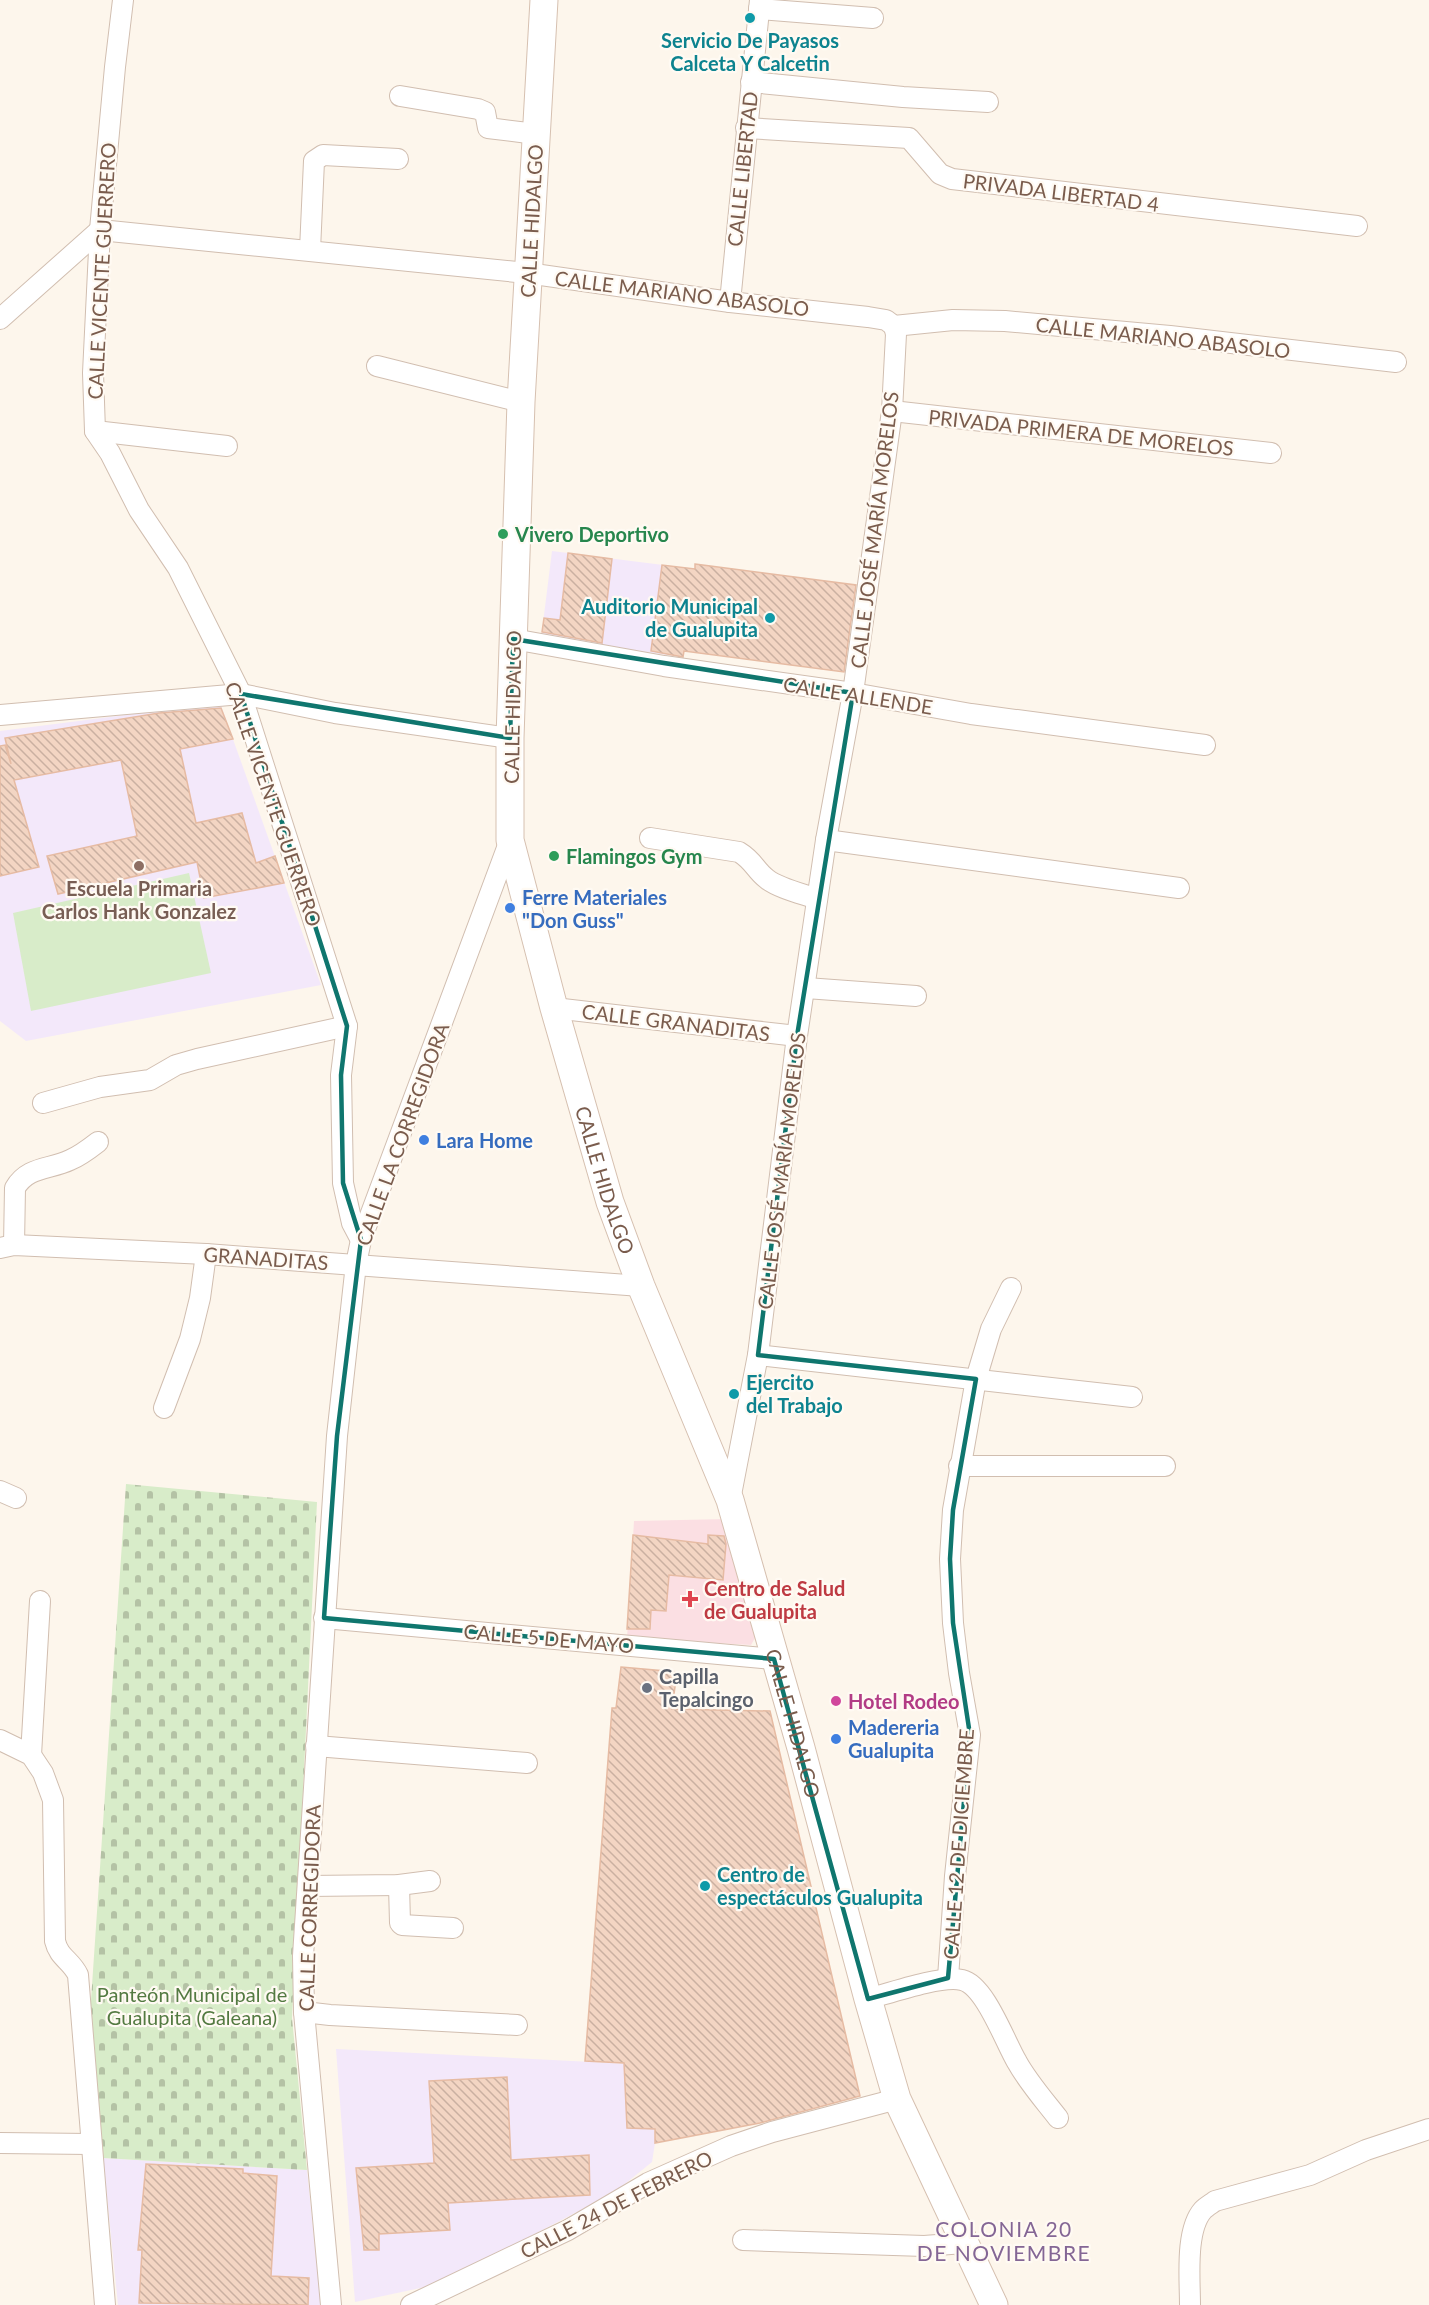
<svg xmlns="http://www.w3.org/2000/svg" width="1429" height="2305" viewBox="0 0 1429 2305" font-family="Lato,sans-serif">
<style>
.education{fill:#f3e8fa}
.medical{fill:#fbdfe3}
.cemetery{fill:url(#cemetery-stones)}
.garden{fill:#d8ecc9}
.building{fill:url(#building-back-hatch);stroke:#e6bba3;stroke-width:1.5}
.lines{fill:none;stroke-linecap:round;stroke-linejoin:round}
.street-casing{stroke:#d1beb0;stroke-width:22}
.secondary-casing{stroke:#d6c0b0;stroke-width:29}
.street{stroke:#fff;stroke-width:20}
.secondary{stroke:#fff;stroke-width:27}
.marked{fill:none;stroke:#0f766e;stroke-width:4.5;stroke-linejoin:round}
.culture-dot{fill:#0f9aa8;stroke:#fffaf3;stroke-width:2}
.leisure-dot{fill:#2e9e5b;stroke:#fffaf3;stroke-width:2}
.education-dot{fill:#8d6e63;stroke:#fffaf3;stroke-width:2}
.shop-dot{fill:#3f7fe0;stroke:#fffaf3;stroke-width:2}
.health-dot{fill:#e0444e;stroke:#fffaf3;stroke-width:2}
.worship-dot{fill:#6b7280;stroke:#fffaf3;stroke-width:2}
.hotel-dot{fill:#d1479c;stroke:#fffaf3;stroke-width:2}
.labels{text-anchor:middle;dominant-baseline:central;stroke-width:4.5;stroke-linejoin:round;paint-order:stroke}
.culture-label{font-size:20px;font-weight:bold;fill:#0d838f;stroke:#fffaf3;text-anchor:start}
.street-label{font-size:20px;fill:#7a5c4d;stroke:#fffaf3}
.leisure-label{font-size:20px;font-weight:bold;fill:#27864d;stroke:#fffaf3;text-anchor:start}
.education-label{font-size:20px;font-weight:bold;fill:#785e54;stroke:#fffaf3}
.shop-label{font-size:20px;font-weight:bold;fill:#366cbe;stroke:#fffaf3;text-anchor:start}
.health-label{font-size:20px;font-weight:bold;fill:#be3a42;stroke:#fffaf3;text-anchor:start}
.worship-label{font-size:20px;font-weight:bold;fill:#5b616d;stroke:#fffaf3;text-anchor:start}
.hotel-label{font-size:20px;font-weight:bold;fill:#b23c85;stroke:#fffaf3;text-anchor:start}
.park-label{font-size:20px;fill:#537a41;stroke:#fffaf3}
.neighbourhood-label{font-size:21px;letter-spacing:1.5px;fill:#846695;stroke:#fffaf3}
</style>
<defs>
<pattern id="cemetery-stones" width="16" height="16" patternUnits="userSpaceOnUse" patternTransform="scale(1.5)"><rect width="16" height="16" fill="#d8ecc9"/><path d="M2 7V4a2 2 0 0 1 4 0v3zM10 15v-3a2 2 0 0 1 4 0v3z" fill="#b4c2a5"/></pattern>
<pattern id="building-back-hatch" width="6" height="6" patternUnits="userSpaceOnUse" patternTransform="scale(1.5)"><rect width="6" height="6" fill="#f3d5c3"/><path d="M-1 5l2 2M0 0l6 6M5-1l2 2" fill="none" stroke="#cab0a1"/></pattern>
</defs>
<rect width="100%" height="100%" fill="#fdf6ec"/>
<g class="education">
<path d="M552 551 695 569 683 657 541 639Z"/>
<path d="M220 703 321 985 26 1041 0 1021V731Z"/>
<path d="M336 2049 651 2065 655 2143 652 2162 615 2192 439 2284 355 2302Z"/>
<path d="M103 2158 307 2170 321 2305H118Z"/>
</g>
<path class="medical" d="M728 1519 760 1629 751 1645 627 1638 634 1521Z"/>
<path class="cemetery" d="M126 1484 317 1502 292 2018 307 2170 103 2158 90 2015Z"/>
<path class="garden" d="M189 873 211 973 31 1011 13 913Z"/>
<g class="building">
<path d="M568 553 612 559 602 643 542 632 544 618 560 620Z"/>
<path d="M695 564 856 585 844 672 684 651 683 657 651 651 662 565 695 569Z"/>
<path d="M221 708 233 739 180 749 196 823 242 813 256 863 275 856 284 883 204 898 197 862 58 894 47 856 137 836 121 760 14 780 39 867 0 876V746L5 745 11 764 5 738 159 713Z"/>
<path d="M633 1535 708 1544V1535L724 1536 726 1544 723 1580 669 1575 666 1611 651 1610 650 1629H627Z"/>
<path d="M621 1667 677 1672 672 1709 770 1711 860 2096 760 2123 655 2143V2129L627 2128 624 2063 585 2061 612 1708H616Z"/>
<path d="M507 2077 511 2160 589 2155 590 2195 448 2203 450 2230 379 2234V2250H364L356 2168 434 2163 429 2081Z"/>
<path d="M146 2164 243 2169V2173L277 2176 271 2276 309 2278 308 2305 139 2303 142 2250H138Z"/>
</g>
<g class="lines">
<defs>
<g id="street">
<path d="M123 0 115 67 100 230 93 373 95 431 110 453 139 510 178 568 241 694 347 1026 341 1075 343 1183 352 1223 361 1240"/>
<path d="M759 9 873 18"/>
<path d="M751 82 903 97 988 102"/>
<path d="M400 96 478 109 485 112 488 128 536 134"/>
<path d="M746 128 909 138 940 174 952 179 1357 226"/>
<path d="M310 250 314 161 323 155 398 159"/>
<path d="M730 302 760 0"/>
<path d="M0 319 100 230 527 273 730 302 868 317 886 320 894 326 953 320 1005 321 1170 336 1396 362"/>
<path d="M377 366 521 402"/>
<path d="M892 411 1271 453"/>
<path d="M95 431 227 446"/>
<path d="M513 639 664 666 853 693 971 714 1205 745"/>
<path d="M0 715 241 694 335 713 510 738"/>
<path d="M650 838 739 852C754 861 755 870 767 879 778 888 803 894 817 899"/>
<path d="M826 840 1179 888"/>
<path d="M806 988 916 996"/>
<path d="M554 1008 797 1036"/>
<path d="M43 1103 100 1087 150 1080 176 1065 197 1059 347 1026"/>
<path d="M14 1245 15 1188C28 1166 49 1170 70 1160 80 1156 89 1149 98 1142"/>
<path d="M0 1248 14 1245 206 1254 641 1286"/>
<path d="M758 1355 1132 1397"/>
<path d="M164 1408 190 1339 200 1298 206 1254"/>
<path d="M959 1466H1165"/>
<path d="M0 1491 16 1498"/>
<path d="M730 1500 758 1355 797 1036 826 840 853 693 892 411 896 334 894 326"/>
<path d="M324 1618 774 1659"/>
<path d="M0 1740 31 1755 43 1773 53 1800 55 1941C59 1958 71 1960 78 1975L105 2305"/>
<path d="M316 1746 527 1763"/>
<path d="M31 1755 40 1601"/>
<path d="M399 1885 400 1923 402 1925 453 1928"/>
<path d="M308 1886 399 1885 430 1881"/>
<path d="M948 1978 955 1876 970 1735 959 1673 953 1623 950 1559 953 1510 976 1379 991 1329 1011 1288"/>
<path d="M868 1999C890 1993 941 1975 962 1980 985 1985 1005 2042 1017 2062 1028 2082 1044 2100 1058 2118"/>
<path d="M304 2012 330 2015 517 2025"/>
<path d="M0 2143 90 2144"/>
<path d="M743 2240 924 2246 964 2243"/>
<path d="M331 2305 304 2012 303 1956 337 1436 356 1264 361 1240 510 840"/>
<path d="M411 2305 568 2230 648 2183 731 2146 772 2132 897 2099"/>
<path d="M1190 2305C1190 2279 1185 2230 1203 2210 1206 2207 1211 2204 1215 2201L1310 2175 1366 2150 1429 2129"/>
</g>
<g id="secondary">
<path id="s1" d="M544 0 521 402 510 738V840L554 1008 610 1202 641 1286 730 1500 801 1748 868 1999 897 2099 994 2305"/>
</g>
</defs>
<use href="#street" class="street-casing"/>
<use href="#secondary" class="secondary-casing"/>
<use href="#street" class="street"/>
<use href="#secondary" class="secondary"/>
</g>
<path class="marked" d="M513 639 853 693 797 1036 758 1355 976 1379 953 1510 950 1559 953 1623 970 1735 948 1978 868 1999 774 1659 324 1618 337 1436 361 1240 343 1183 341 1075 347 1026 241 694 510 738Z"/>
<g class="culture-dot">
<circle cx="750" cy="18" r="6"/>
<circle cx="770" cy="618" r="6"/>
<circle cx="734" cy="1394" r="6"/>
<circle cx="705" cy="1886" r="6"/>
</g>
<g class="leisure-dot">
<circle cx="503" cy="534" r="6"/>
<circle cx="554" cy="856" r="6"/>
</g>
<circle class="education-dot" cx="139" cy="866" r="6"/>
<g class="shop-dot">
<circle cx="510" cy="908" r="6"/>
<circle cx="424" cy="1140" r="6"/>
<circle cx="836" cy="1739" r="6"/>
</g>
<path class="health-dot" d="M687 1590h6v6h6v6h-6v6h-6v-6h-6v-6h6z"/>
<circle class="worship-dot" cx="647" cy="1688" r="6"/>
<circle class="hotel-dot" cx="836" cy="1701" r="6"/>
<g class="labels">
<g class="culture-label">
<text x="750" y="40" text-anchor="middle">Servicio De Payasos<tspan x="750" dy="23">Calceta Y Calcetin</tspan></text>
<text x="758" y="606" text-anchor="end">Auditorio Municipal<tspan x="758" dy="23">de Gualupita</tspan></text>
<text x="746" y="1382">Ejercito<tspan x="746" dy="23">del Trabajo</tspan></text>
<text x="717" y="1874">Centro de<tspan x="717" dy="23">espectáculos Gualupita</tspan></text>
</g>
<g class="street-label">
<text transform="translate(742 169) rotate(-84)">CALLE LIBERTAD</text>
<text transform="translate(1061 192) rotate(7)">PRIVADA LIBERTAD 4</text>
<text transform="translate(531 221) rotate(-87)">CALLE HIDALGO</text>
<text transform="translate(101 271) rotate(-87)">CALLE VICENTE GUERRERO</text>
<text transform="translate(682 293) rotate(7)">CALLE MARIANO ABASOLO</text>
<text transform="translate(1163 337) rotate(6)">CALLE MARIANO ABASOLO</text>
<text transform="translate(1081 432) rotate(6)">PRIVADA PRIMERA DE MORELOS</text>
<text transform="translate(874 530) rotate(-83)">CALLE JOSÉ MARÍA MORELOS</text>
<text transform="translate(858 695) rotate(9)">CALLE ALLENDE</text>
<text transform="translate(512 707) rotate(-89)">CALLE HIDALGO</text>
<text transform="translate(274 804) rotate(71)">CALLE VICENTE GUERRERO</text>
<text transform="translate(676 1022) rotate(7)">CALLE GRANADITAS</text>
<text transform="translate(402 1134) rotate(-70)">CALLE LA CORREGIDORA</text>
<text transform="translate(781 1171) rotate(-83)">CALLE JOSÉ MARÍA MORELOS</text>
<text stroke="none"><textPath href="#s1" startOffset="1194">CALLE HIDALGO</textPath></text>
<text transform="translate(266 1258) rotate(4)">GRANADITAS</text>
<text transform="translate(549 1638) rotate(5)">CALLE 5 DE MAYO</text>
<text stroke="none"><textPath href="#s1" startOffset="1770">CALLE HIDALGO</textPath></text>
<text transform="translate(958 1844) rotate(-86)">CALLE 12 DE DICIEMBRE</text>
<text transform="translate(309 1908) rotate(-88)">CALLE CORREGIDORA</text>
<text transform="translate(616 2204) rotate(-27)">CALLE 24 DE FEBRERO</text>
</g>
<g class="leisure-label">
<text x="515" y="534">Vivero Deportivo</text>
<text x="566" y="856">Flamingos Gym</text>
</g>
<g class="education-label">
<text x="139" y="888">Escuela Primaria<tspan x="139" dy="23">Carlos Hank Gonzalez</tspan></text>
</g>
<g class="shop-label">
<text x="522" y="897">Ferre Materiales<tspan x="522" dy="23">"Don Guss"</tspan></text>
<text x="436" y="1140">Lara Home</text>
<text x="848" y="1727">Madereria<tspan x="848" dy="23">Gualupita</tspan></text>
</g>
<g class="health-label">
<text x="704" y="1588">Centro de Salud<tspan x="704" dy="23">de Gualupita</tspan></text>
</g>
<g class="worship-label">
<text x="659" y="1676">Capilla<tspan x="659" dy="23">Tepalcingo</tspan></text>
</g>
<g class="hotel-label">
<text x="848" y="1701">Hotel Rodeo</text>
</g>
<g class="park-label">
<text x="192" y="1994">Panteón Municipal de<tspan x="192" dy="23">Gualupita (Galeana)</tspan></text>
</g>
<g class="neighbourhood-label">
<text x="1004" y="2228">COLONIA 20<tspan x="1004" dy="24">DE NOVIEMBRE</tspan></text>
</g>
</g>
</svg>
